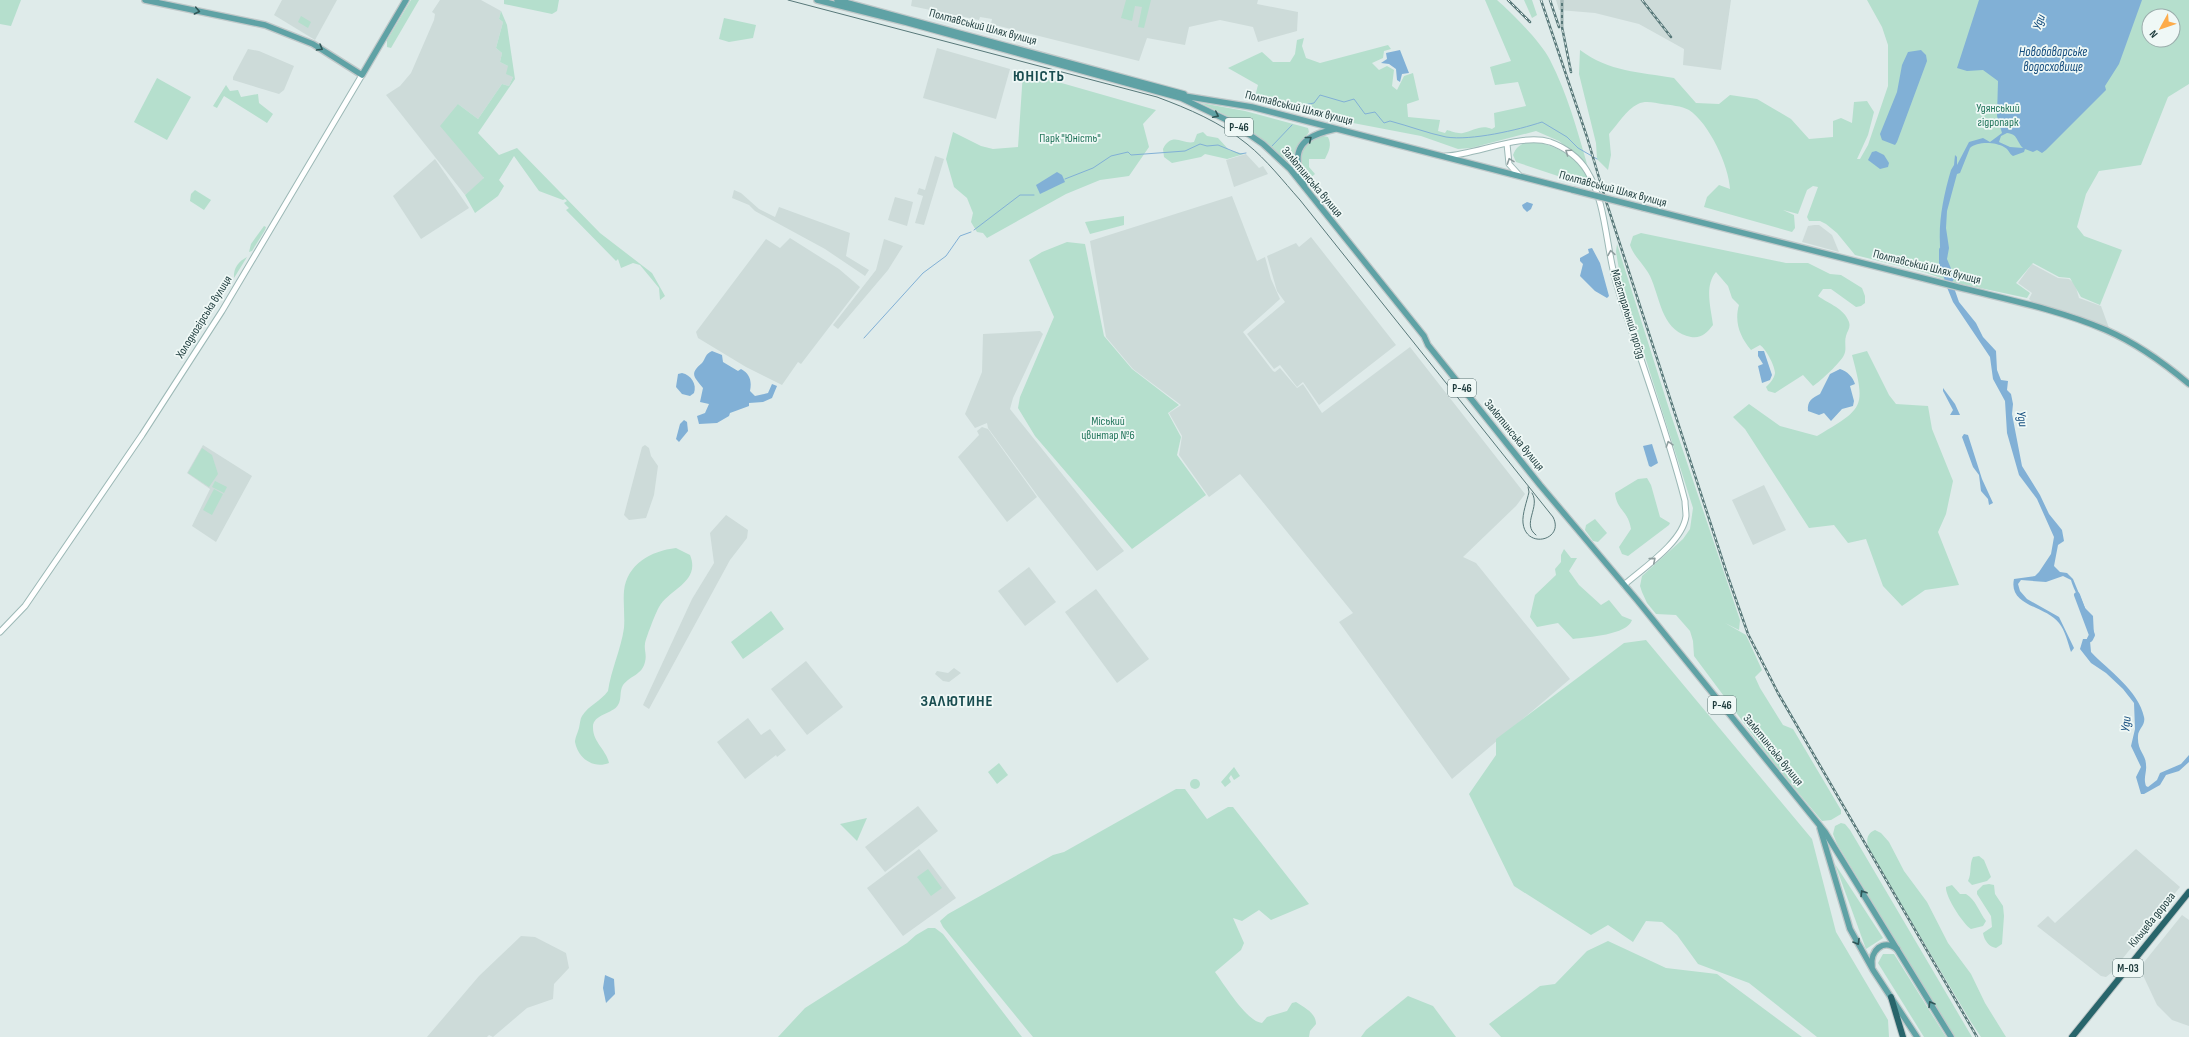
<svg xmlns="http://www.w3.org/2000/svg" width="2189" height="1037" viewBox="0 0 2189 1037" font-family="'Sofia Sans Condensed',sans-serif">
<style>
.built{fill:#cddbd9}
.green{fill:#b5dfcd;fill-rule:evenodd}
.water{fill:#81b0d6;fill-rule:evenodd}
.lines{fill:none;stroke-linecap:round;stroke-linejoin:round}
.stream{stroke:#81b0d6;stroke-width:1}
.river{stroke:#81b0d6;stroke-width:6}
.secondary-casing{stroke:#9cb8b6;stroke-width:7}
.primary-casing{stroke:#c0c8c9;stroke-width:8}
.highway-casing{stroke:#c0c8c9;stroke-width:8}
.secondary{stroke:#fff;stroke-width:5}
.primary{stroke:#5fa2a5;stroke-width:5.5}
.highway{stroke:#28656b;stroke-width:6}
.tram{stroke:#587879;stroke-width:1}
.rail-casing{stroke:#587879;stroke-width:2.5}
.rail{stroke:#eff8f6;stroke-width:1;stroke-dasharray:3;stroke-linecap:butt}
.primary-bridge-casing{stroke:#c0c8c9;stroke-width:8;stroke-linecap:butt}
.primary-bridge{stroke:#5fa2a5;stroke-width:5.5}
.oneway{stroke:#2e5657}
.oneway2{stroke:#8e9e9e}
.labels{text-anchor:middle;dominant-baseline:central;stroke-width:3.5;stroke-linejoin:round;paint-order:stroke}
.shield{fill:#eff8f6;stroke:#5d7474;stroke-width:1}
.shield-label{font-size:11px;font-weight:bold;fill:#1e3c3d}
.street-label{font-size:12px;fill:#1e3c3d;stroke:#eff8f6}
.park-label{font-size:12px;fill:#25775d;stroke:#eff8f6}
.water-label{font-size:13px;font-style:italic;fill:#144c7d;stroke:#eff8f6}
.district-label{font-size:16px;font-weight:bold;letter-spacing:1px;fill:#194d50;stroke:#eff8f6}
</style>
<rect width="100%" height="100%" fill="#dfebea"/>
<g class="built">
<path d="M282 0H337L315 40 274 15Z"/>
<path d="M440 0H481L501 11 499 19 503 22 496 48 502 53 500 62 508 66 513 77 509 86 502 84 478 119 458 104 484 179 465 195 386 95 400 86 411 73 434 20 435 14 432 12Z"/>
<path d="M912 0H1258L1257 4 1298 12 1297 31 1258 42 1253 27 1220 20 1189 27 1185 45 1147 38 1139 61 991 24 992 19 980 17 979 20 911 6Z"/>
<path d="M1556 0H1731L1721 70 1683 65 1684 49 1639 24 1595 13 1559 10Z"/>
<path d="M937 48 1010 69 996 119 923 98Z"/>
<path d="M248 49 259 51 294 66 284 90 279 94 233 80V77Z"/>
<path d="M1246 154 1259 168 1263 166 1268 174 1234 187 1226 160Z"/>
<path d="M935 156 944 159 924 225 915 223 923 196 917 194 919 188 925 190Z"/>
<path d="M435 159 469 208 421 239 393 196Z"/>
<path d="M734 190 741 193 759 209 775 217 779 207 850 233 846 256 869 270 865 276 825 249 755 211 749 205 732 198Z"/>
<path d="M1232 196 1257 261 1265 257 1271 279 1280 299 1243 332 1273 371 1275 372 1280 368 1297 388 1303 384 1322 413 1410 347 1525 494 1516 506 1463 557 1476 563 1570 679 1452 779 1339 622 1353 613 1240 474 1209 497 1179 455 1182 436 1169 413 1181 405 1133 369 1106 337 1090 241Z"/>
<path d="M895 197 913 202 907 226 888 220Z"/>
<path d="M1814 225H1819L1832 235 1839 252 1802 242 1808 226Z"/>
<path d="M1311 237 1396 345 1319 405 1303 382 1297 387 1280 365 1274 369 1247 334 1285 302 1277 291 1267 256 1296 243 1299 247Z"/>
<path d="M790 238 839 269 860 287 801 364 798 362 782 385 746 367 698 338 696 332 766 239 780 248Z"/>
<path d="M884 239 903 246 888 270 838 329 833 325 876 270Z"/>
<path d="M2032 264 2058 278 2069 279 2075 284 2079 298 2101 306 2109 328 2072 313 2032 302 2029 299 2032 293 2018 283Z"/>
<path d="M1040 331 1043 334 1013 398 1010 409 1124 551 1097 571 1037 495 988 428 987 423 975 428 965 414 982 372 983 334Z"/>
<path d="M982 427 988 429 1037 497 1007 522 958 457 979 435 977 431Z"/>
<path d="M203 445 252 476 216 542 192 526 210 489 187 473Z"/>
<path d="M645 445 649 448 651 456 658 466 654 495 646 518 629 520 624 515 642 447Z"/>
<path d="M1764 485 1786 530 1753 545 1732 500Z"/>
<path d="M726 515 748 530 747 538 730 560 649 709 643 705 692 599 714 563 710 533Z"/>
<path d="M1029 567 1056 602 1025 626 998 591Z"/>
<path d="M1096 589 1149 659 1117 683 1065 612Z"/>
<path d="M806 661 843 707 807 735 771 689Z"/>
<path d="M954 668 961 673 949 682 943 681 935 674 937 671 948 673Z"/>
<path d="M748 718 761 735 770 729 786 750 777 757 776 755 745 779 717 742Z"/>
<path d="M918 806 938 831 885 872 865 847Z"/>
<path d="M919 849 956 898 903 936 867 888Z"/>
<path d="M2136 849 2180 887 2111 973 2106 977 2101 976 2037 926 2048 916 2055 923Z"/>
<path d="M2182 915 2189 920V1026L2172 1020 2157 1005 2141 971 2145 961Z"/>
<path d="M521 936 535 937 566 953 569 968 554 984 553 999 527 1008 493 1037 489 1035 487 1037H427L479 976Z"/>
</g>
<g class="green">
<path d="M0 0H21L11 26 0 24Z"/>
<path d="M411 0H419L391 48 387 47V40Z"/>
<path d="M504 0H559L557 11 552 14 504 4Z"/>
<path d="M1126 0H1151L1144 28 1138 27 1142 7 1135 6 1132 21 1121 18Z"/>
<path d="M1485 0H1497C1512 13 1541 42 1550 60 1567 93 1577 129 1587 164L1559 141 1536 131 1471 148 1458 149 1421 136 1306 114 1254 100 1258 85 1228 68 1262 52 1273 62H1290L1295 54 1297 40 1304 38 1302 46 1306 58 1320 63 1388 45 1391 49 1384 51 1383 58 1372 63 1379 70 1387 66 1394 70 1392 86 1397 90 1404 76 1413 73 1419 100 1407 104 1408 117 1440 120 1438 131 1445 133 1447 130C1451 131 1458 134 1463 133 1473 131 1481 124 1492 129L1495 127 1494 113 1526 106 1518 82 1495 85 1490 67 1511 61Z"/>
<path d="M1524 0H1532L1537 15 1532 18Z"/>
<path d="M1867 0H2189V84L2168 97 2141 165 2099 171 2086 194 2077 227 2084 236 2122 250 2100 305 2081 297 2070 278 2059 277 2033 263 2016 283 2030 293 2027 298 1952 282 1924 272 1855 255 1837 233 1826 224 1820 221H1809L1807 217 1818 187 1813 186 1807 190 1798 214 1783 210 1794 215 1795 228 1792 232 1704 207 1707 197 1719 185 1730 189C1729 166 1709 123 1689 110 1682 106 1670 105 1662 104 1656 103 1645 100 1638 104 1626 110 1618 124 1609 134L1611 155 1608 170 1597 159 1596 143 1579 74 1580 50C1609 72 1640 72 1674 78L1696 103 1719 104 1730 95 1757 99 1791 119 1809 139 1833 137V121L1841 118 1852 123 1854 102 1867 101 1874 112 1868 135 1857 159H1860L1868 145 1888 86V45L1882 27ZM2149 16H2173V40H2149Z"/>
<path d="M501 11 507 25 515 79 478 133 499 155 517 148 600 233 652 273 665 296 660 300 659 288 640 265 633 263 621 268 618 259 616 261 566 210 569 208 564 203 567 201 565 199 563 200 539 191 514 156 499 180 504 186 498 196 475 213 465 195 484 178 440 126 458 104 478 119 502 84 509 86 513 77 506 74 508 66 500 62 502 53 496 48 503 22 499 19Z"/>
<path d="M301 16 311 22 308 28 298 22Z"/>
<path d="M724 18 756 25 753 38 729 42 719 39Z"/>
<path d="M1023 72 1156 110 1143 124 1149 147 1129 176 1100 180 1066 194 987 238 983 233 977 232 971 222 973 213 967 198 954 187 946 159 953 132 981 146 993 149 1018 147Z"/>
<path d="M157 78 191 97 167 140 134 122Z"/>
<path d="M226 85 230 91 238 90 241 97 258 94 259 103 273 114 267 123 224 96 217 108 213 106Z"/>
<path d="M1201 103 1245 111 1308 128 1309 132C1302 143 1296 153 1295 167L1292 168 1257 136 1229 117Z"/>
<path d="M1203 132 1207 136 1218 138 1229 150 1244 154 1227 159 1205 154 1201 157 1172 163 1164 157 1163 149C1172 131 1183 145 1194 142L1197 134Z"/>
<path d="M1319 135 1328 137C1332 145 1329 151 1325 159H1309V167L1315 174 1309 179H1305C1293 160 1302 145 1319 135Z"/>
<path d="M1528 141C1554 143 1585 159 1591 187L1516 162 1513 155C1516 147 1520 145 1528 141Z"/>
<path d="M195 190 211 200 204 210 190 201 191 194Z"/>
<path d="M1124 216V225L1090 234 1085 222Z"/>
<path d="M264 226 266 227 265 230 252 251 249 252 251 244Z"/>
<path d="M1641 233 1786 263H1808L1830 274 1841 275 1862 288 1865 296V303L1861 306 1856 307 1831 289H1823L1818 296C1829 304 1844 308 1849 322 1851 328 1847 331 1846 336 1844 342 1847 349 1844 355 1841 362 1821 381 1813 386L1803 375 1775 393 1768 391 1766 387C1770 383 1774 379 1775 373 1775 366 1766 349 1760 345L1751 350C1740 337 1734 322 1739 305L1732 298 1728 286 1716 272C1704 286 1711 308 1713 325 1706 334 1700 340 1687 336 1661 328 1660 297 1650 276 1644 264 1634 257 1630 245L1633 236Z"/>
<path d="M1067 242 1085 244 1104 336 1132 369 1179 405 1168 413 1181 437 1177 455 1206 495 1132 549 1035 436 1018 408 1020 397 1054 317 1029 260 1042 252Z"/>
<path d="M1617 244 1670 412 1740 620 1739 630 1725 623 1746 635 1762 670 1755 677 1760 688 1783 725 1793 729 1841 810V814L1831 820 1822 821 1776 766 1694 656 1693 641 1690 631 1676 615 1656 614 1647 603 1642 592 1640 586 1642 576 1683 539 1690 529 1693 508 1621 281 1616 252Z"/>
<path d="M247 257 234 278C233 268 239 261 247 257Z"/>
<path d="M1867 351 1889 395 1896 404 1928 406 1932 429 1953 481 1946 514 1938 532 1959 585 1925 590 1902 606 1883 586 1866 539 1848 543 1834 525 1809 528 1745 429 1733 417 1749 404 1780 426 1817 436C1864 408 1866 408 1852 355Z"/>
<path d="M202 448 212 455 218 474 209 487 188 473Z"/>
<path d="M1647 478 1651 485 1660 517 1670 523 1669 525 1628 556 1622 554 1619 547 1631 529C1628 510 1617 511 1615 493L1638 479Z"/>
<path d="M215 481 227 487 224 493 212 487Z"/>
<path d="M214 489 223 494 212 515 203 510Z"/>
<path d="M1595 519 1607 533 1598 542 1593 541 1585 530 1586 525Z"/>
<path d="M676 548 690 555C701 582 669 589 659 607 656 612 645 640 645 644 644 650 647 655 645 662 642 675 631 675 623 685 619 692 622 699 618 705 613 714 592 714 593 728 593 742 607 751 609 763 594 769 578 759 575 742 575 738 578 732 579 728 580 724 580 719 582 716 589 705 601 701 608 691 611 670 621 649 624 628 625 616 623 603 624 591 627 564 651 551 676 548Z"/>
<path d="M1564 549 1571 558H1577L1569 571 1579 585 1601 605 1609 600 1622 616 1632 620C1627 635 1588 637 1573 639L1558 623 1537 627 1530 617 1535 595 1556 575 1555 569 1561 562V555Z"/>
<path d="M771 611 784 629 743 659 731 642Z"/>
<path d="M1646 640 1812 839 1836 932 1888 1020 1889 1037H1817L1749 983 1698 964 1677 935 1662 922 1646 921 1633 942 1608 925 1591 935 1514 886 1469 794 1496 755V739L1624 643Z"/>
<path d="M999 763 1008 775 997 784 988 772Z"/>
<path d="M1234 767 1240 776 1234 780 1231 775 1229 778 1231 782 1225 787 1221 782Z"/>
<circle cx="1195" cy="784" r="5"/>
<path d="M1176 789H1185L1207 819 1228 807H1233L1309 904 1271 920 1259 910 1242 921 1233 918 1244 943 1241 950 1215 972C1224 984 1247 1022 1262 1023L1267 1017 1287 1011 1292 1003 1296 1002C1305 1008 1316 1013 1316 1024L1310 1031 1309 1037H1033L943 927 940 921 948 914 1053 855 1064 852Z"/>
<path d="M867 818 857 841 840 824Z"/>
<path d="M1841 823 1845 824 1850 830 1972 1037H1954L1837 844 1833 834 1835 826Z"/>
<path d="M1875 830 1881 833 1889 842 1904 871 1927 902 1948 943 1971 974 1985 1003 2006 1037H1981L1971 1022 1869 850C1866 841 1866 834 1875 830Z"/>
<path d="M1979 856 1984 860 1991 877 1987 881 1972 885 1968 881C1972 873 1969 865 1973 857Z"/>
<path d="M1835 864 1883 938 1866 949Z"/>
<path d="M928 869 942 888 931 896 917 877Z"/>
<path d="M1989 884 1994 885 1995 894 2003 906 2004 916 2002 944 1996 948C1989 947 1984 940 1983 933L1992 927 1991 916 1977 894V891L1983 885Z"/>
<path d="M1952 885 1960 894H1966C1976 900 1979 912 1986 921L1983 926 1971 929C1963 924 1945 896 1946 887Z"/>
<path d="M928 928H935L943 934 1022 1037H778L805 1008 907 943 916 935Z"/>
<path d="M1608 941 1666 968 1717 974 1802 1037H1501L1489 1024 1540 986 1555 984 1587 951Z"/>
<path d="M1883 954H1894L1946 1037H1924L1878 963Z"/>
<path d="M1408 996 1433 1006 1456 1037H1361L1366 1030Z"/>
</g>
<g class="water">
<path d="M1979 0H2142L2119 64 2105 86 2106 90 2046 150 2042 153 2037 150 2033 152 2025 149 2024 152 2013 156C2009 154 2009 149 2004 147 1996 142 1977 141 1970 148L1960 173 1957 174 1947 211 1946 228 1949 248 1947 259 1955 278 1952 282 1959 302 1976 323 1983 337 1996 351 1997 370 2001 380 2008 381 2007 390 2011 394 2013 404 2012 414 2022 466 2040 495 2049 514 2062 530 2064 541 2058 545 2054 566 2060 572 2067 573 2073 579 2085 608 2093 616 2094 636 2090 641 2091 652C2108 670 2139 691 2144 717 2146 725 2138 729 2138 736 2137 751 2146 754 2146 765 2147 772 2143 778 2146 786L2148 787 2157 780 2160 773 2181 764 2189 755V762L2179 771 2166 775 2160 785 2144 794H2141L2136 777 2141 767 2131 746 2135 729 2134 703 2123 689 2106 673 2091 663 2080 649 2083 639H2087C2098 626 2075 596 2071 580L2063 576 2046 582 2021 580 2018 584 2020 591 2027 599 2059 617 2074 648 2071 652C2068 643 2065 630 2059 623 2046 606 2008 606 2014 579L2035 576 2039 572 2051 554 2054 537 2037 499 2019 475 2007 433 2005 401 1993 379 1990 357 1953 302 1944 280 1948 275C1946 271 1944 273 1943 269 1936 235 1941 204 1951 170L1954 165 1955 155 1957 157V165L1969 142 1983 138 1990 142 2002 133 1997 116 1998 81 1983 70 1967 71 1957 68ZM2007 133C2018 134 2016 141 2023 148L2010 147 1999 142 2001 136Z"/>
<path d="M1400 50 1409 73 1402 74 1400 82 1397 80 1396 69 1389 64 1381 63 1387 59 1386 53Z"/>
<path d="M1921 50 1926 55 1927 61 1897 142 1895 145 1882 140 1880 134 1897 92 1902 65 1908 52Z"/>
<path d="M1876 151 1884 155 1889 163 1888 167 1880 169 1868 160 1872 152Z"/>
<path d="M1057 172 1062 175 1065 182 1040 194 1036 185Z"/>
<path d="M1527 202 1533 204 1531 209 1527 212 1523 208 1522 205Z"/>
<path d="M1592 248 1600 263 1609 296 1607 298 1595 291 1580 276 1583 264 1580 261V258L1589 253 1588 249Z"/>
<path d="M712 351 722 355 723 362 738 371 741 369C750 374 752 381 750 391L755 396 768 393 772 384 777 386 772 398 763 402 749 403V406L730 413 729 416 717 423 699 424 697 416 705 413 709 404 700 402 703 388C694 377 689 374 702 363 706 358 705 354 712 351Z"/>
<path d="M1758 351H1764L1772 375 1770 380 1762 383 1758 366 1763 364 1758 356Z"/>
<path d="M1840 369C1847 371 1853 377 1855 384L1850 386 1854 401 1853 406 1842 409 1831 421 1824 413 1819 415 1808 411C1807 401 1812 398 1820 394L1830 374Z"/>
<path d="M682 373C691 375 697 384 694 393L690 396 682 394 676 387 678 374Z"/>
<path d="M1943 388 1955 404 1960 415H1950L1953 410 1943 391Z"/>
<path d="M684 420 687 422 688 431 679 442 676 439 680 424Z"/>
<path d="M1964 434 1968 435 1982 479 1993 503 1989 505 1988 499 1981 491 1979 475 1973 467 1962 437Z"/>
<path d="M1652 444 1658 463 1651 467 1649 466 1643 446Z"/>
<path d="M605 975 614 979 615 994 606 1003 603 988Z"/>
</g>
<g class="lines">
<g class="stream">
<path d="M1297 110 1299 106 1314 103 1320 95 1344 102 1354 99 1365 114 1375 112 1384 123 1390 121C1409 126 1427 133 1446 137 1471 141 1518 130 1542 122L1567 137 1578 148 1597 159"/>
<path d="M1272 146 1292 125"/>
<path d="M1065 179 1093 168 1111 156 1128 152 1131 155 1185 151 1200 144 1207 146 1218 145 1240 154 1246 153"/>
<path d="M974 230 1020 195H1034"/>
<path d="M864 338 923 273 946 256 960 236 971 232"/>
</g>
<g class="river">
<path d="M1942 250V263L1949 283"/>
<path d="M2077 595 2092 635 2090 639"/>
</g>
<defs>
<g id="secondary">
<path d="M1507 144 1509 164 1519 175"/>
<path d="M1446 156C1477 154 1522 133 1550 142 1564 147 1579 157 1587 171 1606 202 1606 247 1616 282 1638 355 1666 426 1685 501 1685 506 1686 511 1686 516 1683 542 1642 569 1624 585"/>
<path d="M0 632 25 606 142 435 222 311 362 75"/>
</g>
<g id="primary">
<path d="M145 0 265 25 313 44 362 75 406 0"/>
<path d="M817 0 905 22 1181 98 1231 122 1263 144 1290 169 1424 336 1428 345 1540 485 1637 600 1825 832 1951 1037"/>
<path d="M837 0 1184 94"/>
<path d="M1178 95 1252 107 1573 190"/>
<path d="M1304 185C1302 178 1299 171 1298 163 1295 140 1317 133 1335 129"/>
<path d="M1644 208C1745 234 1846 258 1946 284 1999 298 2055 308 2106 330 2136 343 2164 363 2189 384"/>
<path d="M1820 828 1850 929 1873 970 1917 1037"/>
<path d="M1872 966C1870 951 1883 938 1897 949"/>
</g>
<g id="highway">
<path d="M1891 997 1903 1037"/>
<path d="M2072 1037 2189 892"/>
</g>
</defs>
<use href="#secondary" class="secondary-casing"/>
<use href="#primary" class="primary-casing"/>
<use href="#highway" class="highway-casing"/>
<use href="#secondary" class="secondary"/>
<use href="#primary" class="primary"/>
<use href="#highway" class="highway"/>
<g class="tram">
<path d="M788 0 1157 97C1189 109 1220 122 1247 144 1267 160 1283 181 1300 200L1553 517C1565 540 1526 550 1523 523 1522 514 1527 501 1529 492L1528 487"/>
<path d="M1532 493C1541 507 1521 524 1536 535"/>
</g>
<defs>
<g id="rail">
<path d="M1508 0 1530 22"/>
<path d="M1541 0 1587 137 1605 198 1726 571 1748 634 1778 693 1977 1037"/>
<path d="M1550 0 1559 27"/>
<path d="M1562 0V27L1571 72"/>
<path d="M1642 0 1671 37"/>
</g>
</defs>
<use href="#rail" class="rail-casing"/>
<use href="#rail" class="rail"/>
<defs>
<path id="primary-bridge" d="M1573 190 1644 208"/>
</defs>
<use href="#primary-bridge" class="primary-bridge-casing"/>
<use href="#primary-bridge" class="primary-bridge"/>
</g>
<defs><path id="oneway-chevron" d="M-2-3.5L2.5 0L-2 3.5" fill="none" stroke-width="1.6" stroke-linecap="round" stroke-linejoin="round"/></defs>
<g class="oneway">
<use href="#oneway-chevron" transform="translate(197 11) rotate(12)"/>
<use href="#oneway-chevron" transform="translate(320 48) rotate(30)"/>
<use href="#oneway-chevron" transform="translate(1216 115) rotate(26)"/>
<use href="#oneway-chevron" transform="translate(1309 139) rotate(-39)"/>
<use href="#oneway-chevron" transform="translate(1863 893) rotate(-122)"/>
<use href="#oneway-chevron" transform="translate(1857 942) rotate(60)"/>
<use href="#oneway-chevron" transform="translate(1931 1004) rotate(-121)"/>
</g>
<g class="oneway2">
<use href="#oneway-chevron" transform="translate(1568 152) rotate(-145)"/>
<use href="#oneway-chevron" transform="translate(1510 161) rotate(-110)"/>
<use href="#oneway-chevron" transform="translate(1611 253) rotate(-99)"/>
<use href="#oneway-chevron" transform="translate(1669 444) rotate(-108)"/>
<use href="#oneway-chevron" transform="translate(1653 560) rotate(-41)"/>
</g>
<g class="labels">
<g class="shield">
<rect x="1225" y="118" width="28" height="18" rx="3"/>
<rect x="1448" y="379" width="28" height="18" rx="3"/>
<rect x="1708" y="696" width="28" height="18" rx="3"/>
<rect x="2113" y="959" width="30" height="18" rx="3"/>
</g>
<g class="shield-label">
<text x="1239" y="127">Р-46</text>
<text x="1462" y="388">Р-46</text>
<text x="1722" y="705">Р-46</text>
<text x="2128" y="968">М-03</text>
</g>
<g class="street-label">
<text transform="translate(983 27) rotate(15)">Полтавський Шлях вулиця</text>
<text transform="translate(1299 108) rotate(14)">Полтавський Шлях вулиця</text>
<text transform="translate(1312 182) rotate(50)">Залютинська вулиця</text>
<text transform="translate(1613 189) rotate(15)">Полтавський Шлях вулиця</text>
<text transform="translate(1927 267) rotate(14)">Полтавський Шлях вулиця</text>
<text transform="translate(1628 314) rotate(73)">Магістральний проїзд</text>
<text transform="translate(204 317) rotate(-58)">Холодногірська вулиця</text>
<text transform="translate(1514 435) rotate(51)">Залютинська вулиця</text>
<text transform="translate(1773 750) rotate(51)">Залютинська вулиця</text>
<text transform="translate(2152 920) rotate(-51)">Кільцева дорога</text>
</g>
<g class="park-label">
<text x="1998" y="108">Удянський<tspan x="1998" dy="14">гідропарк</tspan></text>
<text x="1070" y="138">Парк "Юність"</text>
<text x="1108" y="421">Міський<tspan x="1108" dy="14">цвинтар №6</tspan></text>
</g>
<g class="water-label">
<text transform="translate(2039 22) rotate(-70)">Уди</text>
<text x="2053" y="52">Новобаварське<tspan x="2053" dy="15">водосховище</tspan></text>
<text transform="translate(2022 419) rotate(81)">Уди</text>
<text transform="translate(2126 724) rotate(-85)">Уди</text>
</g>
<g class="district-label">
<text x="1039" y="76">ЮНІСТЬ</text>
<text x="957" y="701">ЗАЛЮТИНЕ</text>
</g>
</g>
<g transform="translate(2161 28) rotate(230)"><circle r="19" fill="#eff8f6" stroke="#9badac"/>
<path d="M0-3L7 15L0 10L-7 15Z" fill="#fdac4b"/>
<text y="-6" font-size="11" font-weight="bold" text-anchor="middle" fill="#1e3c3d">N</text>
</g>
</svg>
